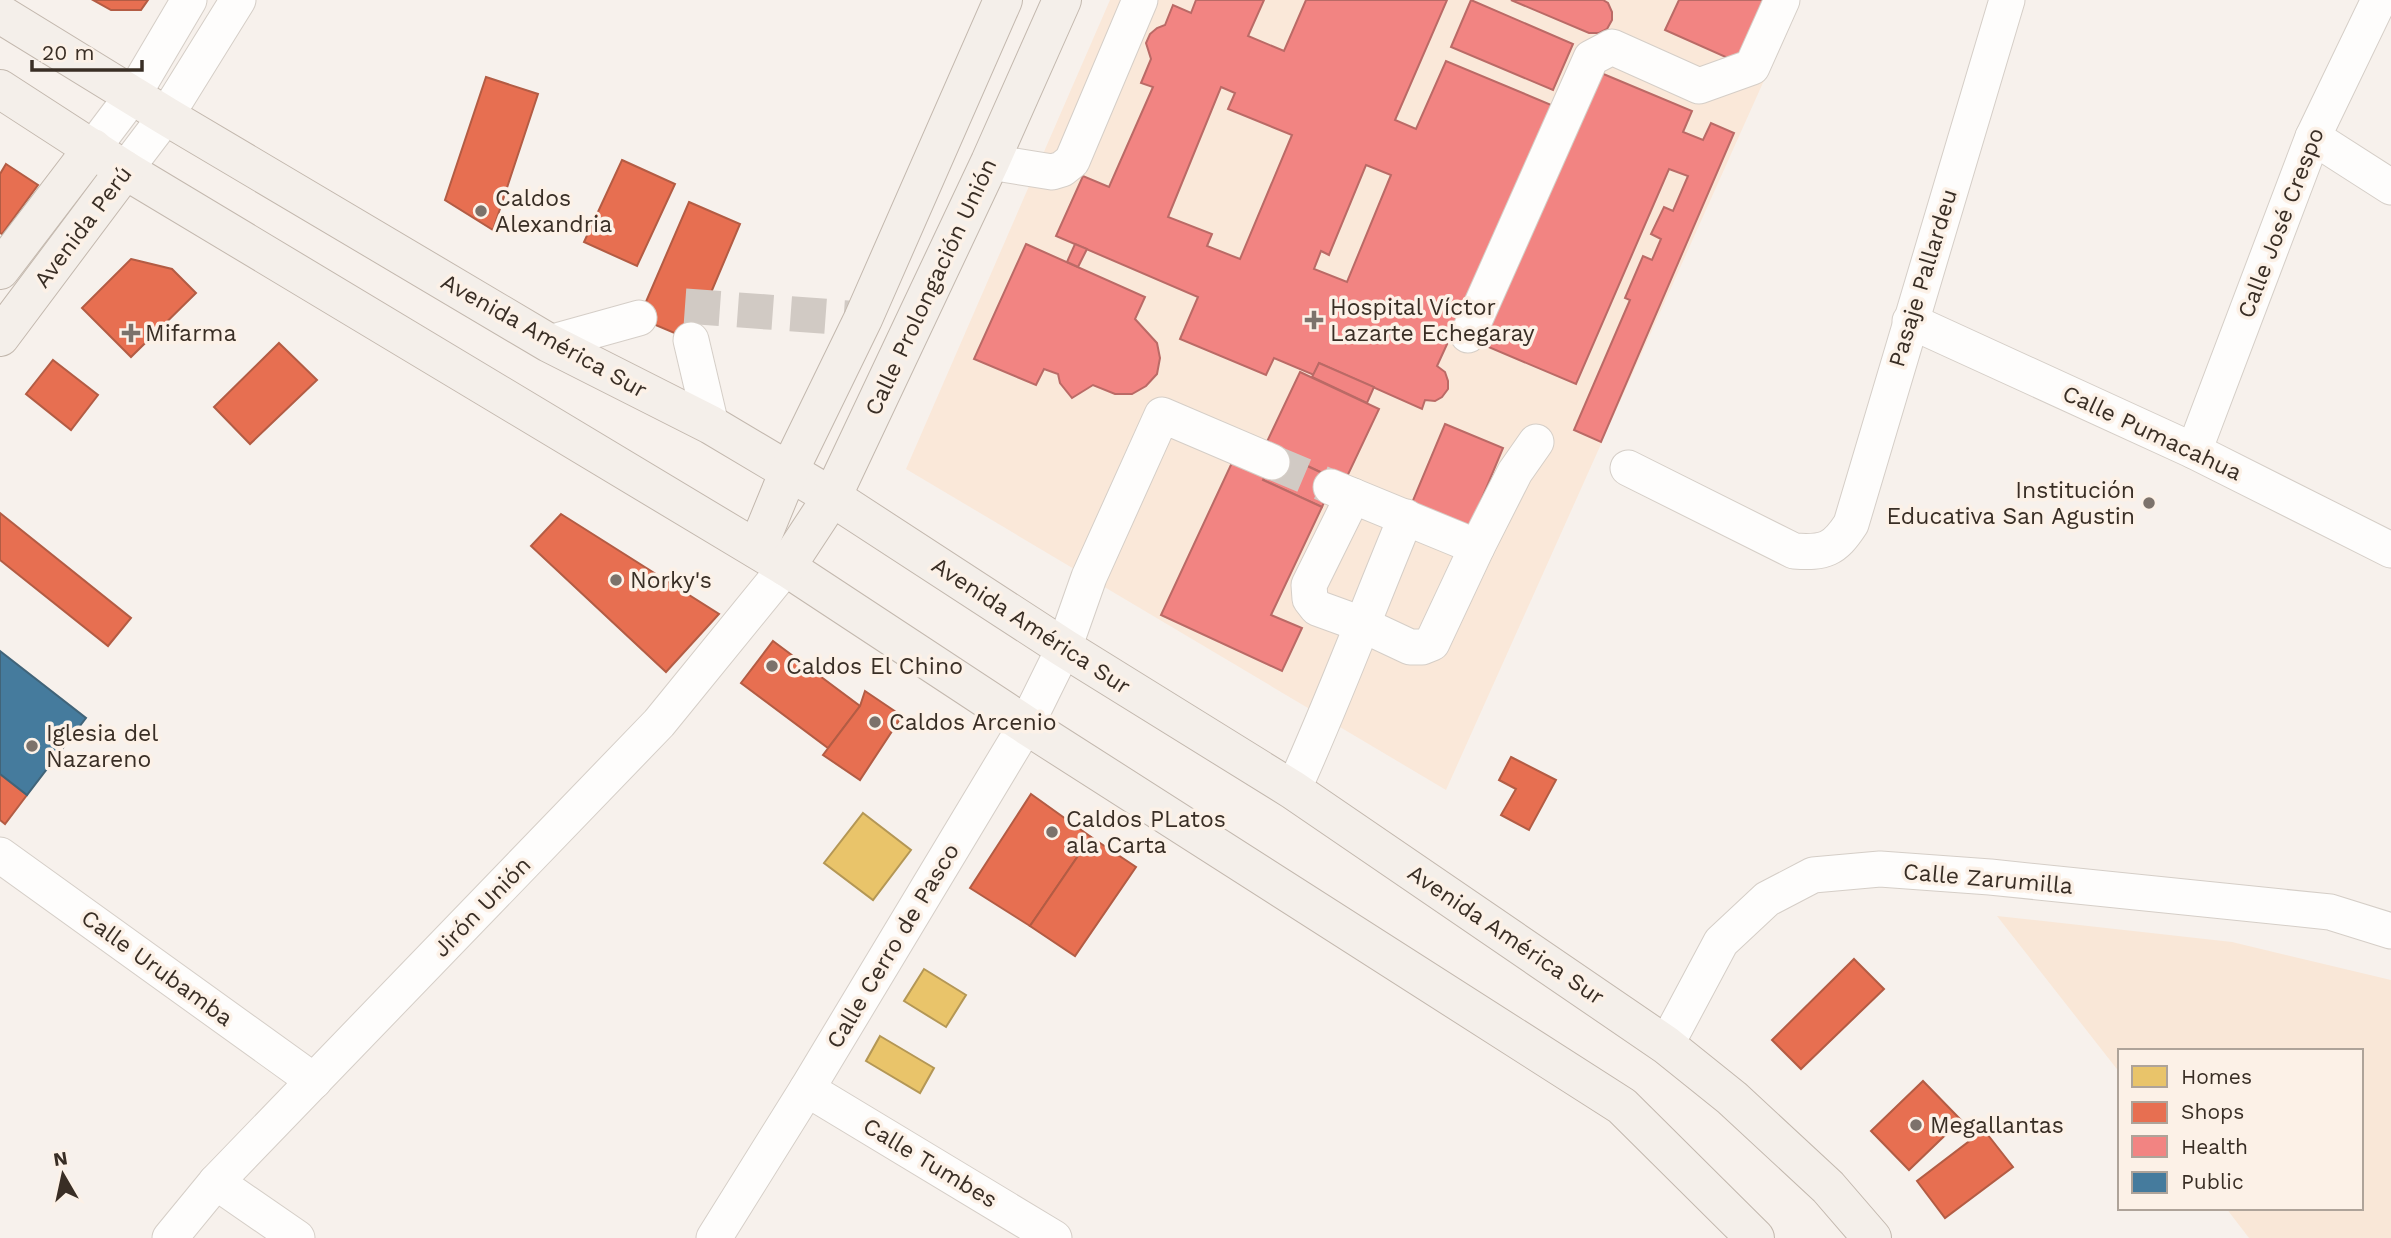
<svg xmlns="http://www.w3.org/2000/svg" width="2391" height="1238" viewBox="0 0 2391 1238" font-family="'Work Sans',sans-serif">
<style>
.built{fill:#fae8d9}
.green{fill:#f9e7d7}
.homes{fill:#e9c46a;stroke:#b49755;stroke-width:2}
.shops{fill:#e76f51;stroke:#b35c44;stroke-width:2}
.health{fill:#f28482;stroke:#ba6a66;stroke-width:2;fill-rule:evenodd}
.public{fill:#457b9d;stroke:#416479;stroke-width:2}
.lines{fill:none;stroke-linecap:round;stroke-linejoin:round}
.minor-tunnel{stroke:#d1cac4;stroke-width:35;stroke-dasharray:35 18;stroke-linecap:butt}
.minor-casing{stroke:#d5cec7;stroke-width:37}
.major-casing{stroke:#c3b8ae;stroke-width:40}
.minor{stroke:#fefdfc;stroke-width:35}
.major{stroke:#f4efea;stroke-width:38}
.poi-dot{fill:#7c726b;stroke:#fcf1e7;stroke-width:2.5}
.labels{text-anchor:middle;dominant-baseline:central;stroke-width:7;stroke-linejoin:round;paint-order:stroke}
.poi-label{font-size:23px;fill:#392e25;stroke:#fcf1e7;text-anchor:start}
.street-label{font-size:23px;fill:#392e25;stroke:#fcf1e7}
</style>
<rect width="100%" height="100%" fill="#f7f1ec"/>
<path class="built" d="M1110 0H1800L1446 790 906 469Z"/>
<path class="green" d="M1997 916 2232 942 2391 980V1238H2249L2226 1208H2361V1051H2120V1073Z"/>
<g class="homes">
<path d="M863 813 911 850 873 900 824 863Z"/>
<path d="M924 969 966 995 946 1027 904 1001Z"/>
<path d="M880 1036 934 1068 920 1093 866 1061Z"/>
</g>
<g class="shops">
<path d="M93 0H148L141 10H111Z"/>
<path d="M486 77 538 94 493 230 445 200Z"/>
<path d="M622 160 675 184 637 266 584 242Z"/>
<path d="M6 164 38 185 2 234 0 233V174Z"/>
<path d="M689 202 740 224 691 340 639 318Z"/>
<path d="M131 259 172 269 196 293 131 357 82 308Z"/>
<path d="M279 343 317 380 250 444 214 407Z"/>
<path d="M53 360 98 395 71 430 26 394Z"/>
<path d="M0 513 131 618 108 646 0 560Z"/>
<path d="M561 514 719 614 666 672 531 546Z"/>
<path d="M773 641 860 706 828 748 741 683Z"/>
<path d="M865 691 902 716 860 780 823 755 860 706Z"/>
<path d="M1511 757 1556 780 1529 830 1501 815 1516 789 1499 780Z"/>
<path d="M0 774 27 795 5 824 0 820Z"/>
<path d="M1031 794 1091 837 1030 926 970 888Z"/>
<path d="M1091 837 1136 867 1075 956 1030 926Z"/>
<path d="M1854 959 1884 989 1801 1069 1772 1040Z"/>
<path d="M1923 1081 1961 1120 1909 1170 1871 1131Z"/>
<path d="M1984 1130 2013 1167 1945 1218 1917 1181Z"/>
</g>
<g class="health">
<path d="M1196 0H1264L1248 36 1284 51 1306 0H1447L1395 120 1416 129 1446 61 1556 107 1437 366 1445 372 1448 381V389L1442 397 1435 401 1425 400 1422 409 1319 363 1314 375 1274 358 1266 375 1180 339 1198 297 1056 236 1083 176 1109 187 1153 87 1141 83 1151 59 1146 43 1150 34 1157 28 1165 25 1173 5 1191 13ZM1221 87 1235 93 1228 109 1292 135 1240 259 1207 246 1212 234 1168 217ZM1366 165 1391 175 1347 282 1314 269 1321 251 1329 255Z"/>
<path d="M1471 0 1573 44 1553 90 1451 47Z"/>
<path d="M1511 0H1603L1608 3 1612 12V20L1607 29 1599 33H1589Z"/>
<path d="M1679 0H1768L1739 63 1665 30Z"/>
<path d="M1589 68 1692 111 1683 132 1703 140 1711 123 1734 133 1601 442 1574 430 1630 300 1625 298 1643 256 1652 260 1661 239 1651 234 1664 207 1673 211 1688 176 1669 169 1576 384 1472 340Z"/>
<path d="M1026 244 1145 297 1135 319 1157 343 1160 358 1157 374 1146 386 1132 394H1115L1093 385 1072 398 1060 383 1058 374 1044 369 1036 385 974 359Z"/>
<path d="M1075 244 1087 249 1078 267 1067 262Z"/>
<path d="M1319 363 1374 387 1367 403 1312 377Z"/>
<path d="M1300 372 1379 409 1344 483 1265 446Z"/>
<path d="M1445 424 1503 448 1467 534 1409 510Z"/>
<path d="M1277 452 1335 479 1322 507 1263 480Z"/>
<path d="M1236 454 1269 468 1263 480 1322 507 1271 615 1302 628 1282 671 1161 615Z"/>
</g>
<path class="public" d="M0 651 86 718 27 795 0 774Z"/>
<g class="lines">
<g class="minor-tunnel">
<path d="M685 306 863 319"/>
<path d="M1272 462 1331 487"/>
</g>
<defs>
<g id="minor">
<path d="M2313 137 2391 187"/>
<path d="M93 148 133 95 189 0"/>
<path d="M990 162 1052 172 1062 169 1072 161 1140 0"/>
<path d="M125 170 166 116 238 0"/>
<path d="M1910 321 2194 451 2391 550"/>
<path d="M1468 335 1591 58 1612 47 1699 86 1752 67 1782 0"/>
<path d="M691 340 711 425"/>
<path d="M549 343 639 318"/>
<path d="M2194 451 2313 137 2379 0"/>
<path d="M1628 468 1794 551C1825 553 1834 550 1851 524L2007 0"/>
<path d="M1331 487 1477 547 1515 472 1536 442"/>
<path d="M1353 496 1309 585 1310 599 1317 608 1361 624 1410 647H1422L1432 643 1477 547"/>
<path d="M1293 790C1334 700 1368 608 1406 517"/>
<path d="M0 855 314 1081"/>
<path d="M1666 1045 1721 942 1767 899 1813 875 1880 869 1990 877 2330 912 2391 931"/>
<path d="M807 1089 1054 1238"/>
<path d="M216 1182 297 1238"/>
<path d="M170 1238 216 1182 659 723 786 567"/>
<path d="M714 1238 807 1089 1026 725 1064 648 1089 577 1162 415 1272 462"/>
</g>
<g id="major">
<path d="M0 14 166 116 549 343 711 425 832 497 1064 648 1293 790 1666 1045 1732 1098 1828 1187 1872 1238"/>
<path d="M0 89 125 170 786 567 1026 725 1622 1106 1755 1238"/>
<path d="M0 270 93 148"/>
<path d="M0 337 125 170"/>
<path d="M757 549 789 471 863 319 1003 0"/>
<path d="M786 567 832 497 990 162 1062 0"/>
</g>
</defs>
<use href="#minor" class="minor-casing"/>
<use href="#major" class="major-casing"/>
<use href="#minor" class="minor"/>
<use href="#major" class="major"/>
</g>
<g class="poi-dot">
<circle cx="481" cy="211" r="7"/>
<path d="M1310.5 309.5h7v7h7v7h-7v7h-7v-7h-7v-7h7z"/>
<path d="M127.5 322.5h7v7h7v7h-7v7h-7v-7h-7v-7h7z"/>
<circle cx="2149" cy="503" r="7"/>
<circle cx="616" cy="580" r="7"/>
<circle cx="772" cy="666" r="7"/>
<circle cx="875" cy="722" r="7"/>
<circle cx="32" cy="746" r="7"/>
<circle cx="1052" cy="832" r="7"/>
<circle cx="1916" cy="1125" r="7"/>
</g>
<g class="labels">
<g class="poi-label">
<text x="495" y="198">Caldos<tspan x="495" dy="26">Alexandria</tspan></text>
<text x="1330" y="307">Hospital Víctor<tspan x="1330" dy="26">Lazarte Echegaray</tspan></text>
<text x="145" y="333">Mifarma</text>
<text x="2135" y="490" text-anchor="end">Institución<tspan x="2135" dy="26">Educativa San Agustin</tspan></text>
<text x="630" y="580">Norky's</text>
<text x="786" y="666">Caldos El Chino</text>
<text x="889" y="722">Caldos Arcenio</text>
<text x="46" y="733">Iglesia del<tspan x="46" dy="26">Nazareno</tspan></text>
<text x="1066" y="819">Caldos PLatos<tspan x="1066" dy="26">ala Carta</tspan></text>
<text x="1930" y="1125">Megallantas</text>
</g>
<g class="street-label">
<text transform="translate(2281 223) rotate(-69)">Calle José Crespo</text>
<text transform="translate(83 227) rotate(-53)">Avenida Perú</text>
<text transform="translate(1923 278) rotate(-73)">Pasaje Pallardeu</text>
<text transform="translate(931 287) rotate(-65)">Calle Prolongación Unión</text>
<text transform="translate(544 336) rotate(29)">Avenida América Sur</text>
<text transform="translate(2152 433) rotate(25)">Calle Pumacahua</text>
<text transform="translate(1031 626) rotate(33)">Avenida América Sur</text>
<text transform="translate(1988 879) rotate(5)">Calle Zarumilla</text>
<text transform="translate(482 907) rotate(-46)">Jirón Unión</text>
<text transform="translate(1506 935) rotate(34)">Avenida América Sur</text>
<text transform="translate(893 946) rotate(-59)">Calle Cerro de Pasco</text>
<text transform="translate(157 968) rotate(36)">Calle Urubamba</text>
<text transform="translate(930 1163) rotate(31)">Calle Tumbes</text>
</g>
</g>
<rect x="2118" y="1049" width="245" height="161" fill="#fcf1e7" stroke="#aea399" stroke-width="2"/>
<rect x="2132" y="1066" width="35" height="21" fill="#e9c46a" stroke="#aea399" stroke-width="2"/>
<text x="2181" y="1084" font-size="21" fill="#392e25">Homes</text>
<rect x="2132" y="1102" width="35" height="21" fill="#e76f51" stroke="#aea399" stroke-width="2"/>
<text x="2181" y="1119" font-size="21" fill="#392e25">Shops</text>
<rect x="2132" y="1136" width="35" height="21" fill="#f28482" stroke="#aea399" stroke-width="2"/>
<text x="2181" y="1154" font-size="21" fill="#392e25">Health</text>
<rect x="2132" y="1172" width="35" height="21" fill="#457b9d" stroke="#aea399" stroke-width="2"/>
<text x="2181" y="1189" font-size="21" fill="#392e25">Public</text>
<g transform="translate(63 1175) rotate(351)" stroke="#fcf1e7" stroke-width="5" paint-order="stroke">
<path d="M0-5L12 26L0 18L-12 26Z" fill="#392e25"/>
<text y="-10" font-size="19" font-weight="bold" text-anchor="middle" fill="#392e25">N</text>
</g>
<path d="M32 60v10h110v-10" fill="none" stroke="#392e25" stroke-width="3.5"/>
<text x="42" y="60" font-size="21" fill="#392e25" stroke="#fcf1e7" stroke-width="5" paint-order="stroke">20 m</text>
</svg>
